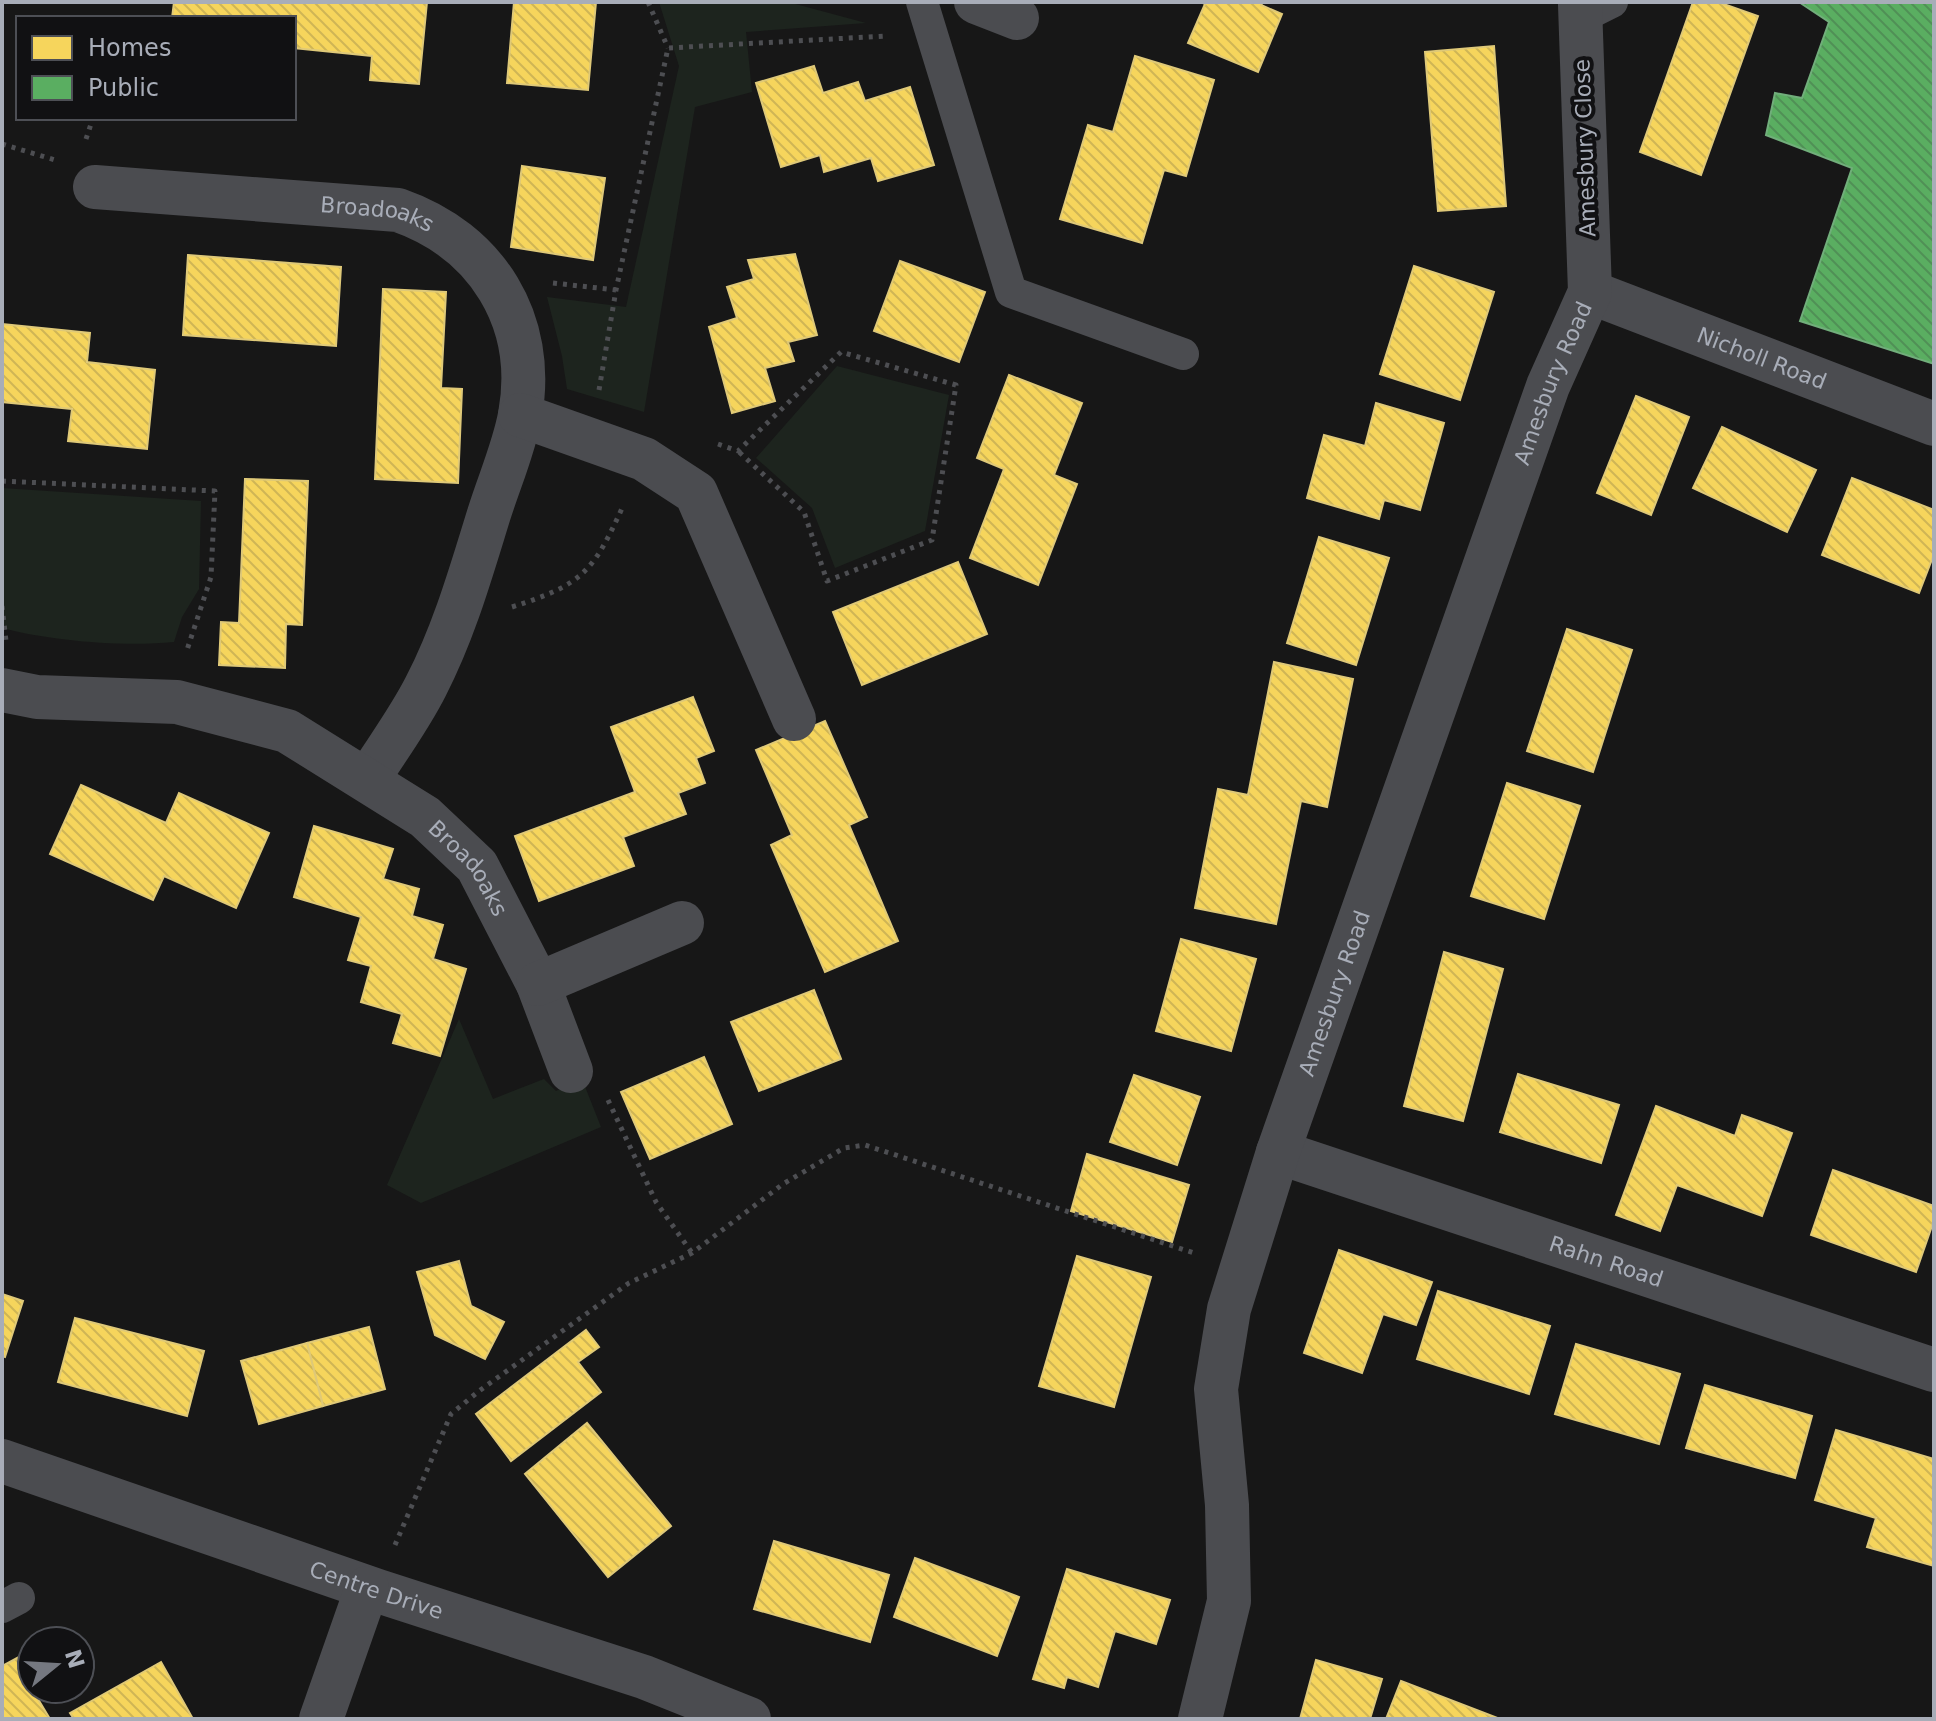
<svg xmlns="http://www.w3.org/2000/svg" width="1936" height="1721" viewBox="0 0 1936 1721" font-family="'DejaVu Sans',sans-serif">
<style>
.green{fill:#1d241e}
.homes{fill:url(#homes-back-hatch);stroke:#dfc978;stroke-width:2}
.public{fill:url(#public-back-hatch);stroke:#71ae7b;stroke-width:2}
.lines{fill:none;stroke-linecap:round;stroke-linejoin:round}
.path{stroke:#4d4e52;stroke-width:5;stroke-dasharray:4 6;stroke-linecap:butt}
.lane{stroke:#4b4c50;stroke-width:32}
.street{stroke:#4b4c50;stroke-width:44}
.labels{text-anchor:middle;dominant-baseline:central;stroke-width:8;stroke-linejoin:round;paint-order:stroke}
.street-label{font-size:22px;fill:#a8adb8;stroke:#111113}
</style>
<defs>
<pattern id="homes-back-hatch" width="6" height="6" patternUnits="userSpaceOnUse" patternTransform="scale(2)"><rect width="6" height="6" fill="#f6d55c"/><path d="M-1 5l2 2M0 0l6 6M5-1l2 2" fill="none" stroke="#cfb555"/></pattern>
<pattern id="public-back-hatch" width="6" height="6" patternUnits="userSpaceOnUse" patternTransform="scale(2)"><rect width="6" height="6" fill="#5aae61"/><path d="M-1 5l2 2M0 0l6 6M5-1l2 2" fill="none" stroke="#509056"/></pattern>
</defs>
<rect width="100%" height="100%" fill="#171717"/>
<g class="green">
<path d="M659 2H788L866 23 746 32 752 92 695 107 644 412 567 389 562 356 547 297 626 307 679 66Z"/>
<path d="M837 366 949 395 925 531 835 568 812 508 756 458Z"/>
<path d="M2 488 201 501 199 589 182 617 174 642C122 647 52 641 2 628Z"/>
<path d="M459 1019 493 1099 544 1079 556 1091 582 1079 601 1127 421 1203 387 1185Z"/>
</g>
<g class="homes">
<path d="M174 2H427L419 84 370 80 372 56 294 48V18H172Z"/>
<path d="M514 2H596L588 90 507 83Z"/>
<path d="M1201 2H1263L1261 5 1282 14 1258 72 1188 43 1205 4Z"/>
<path d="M1693 2H1718L1758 16 1701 175 1640 152Z"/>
<path d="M1494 46 1506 206 1438 211 1425 52Z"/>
<path d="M1135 56 1214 80 1186 176 1164 170 1142 243 1060 219 1088 125 1113 132Z"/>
<path d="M814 66 823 93 858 82 865 101 910 87 934 165 878 181 871 158 824 172 820 155 781 167 756 83Z"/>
<path d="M522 166 605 178 593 260 511 247Z"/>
<path d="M795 254 817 335 788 342 794 361 765 368 775 401 732 413 709 327 737 318 727 287 754 279 748 260Z"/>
<path d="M188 255 341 267 336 346 183 335Z"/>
<path d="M900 261 985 292 959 362 874 331Z"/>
<path d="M1414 266 1494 292 1460 400 1380 374Z"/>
<path d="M383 289 446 292 441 388 462 389 458 483 375 479Z"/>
<path d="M2 324 90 333 87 362 155 370 147 449 68 441 72 409 2 402Z"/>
<path d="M1009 375 1082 403 1054 475 1077 484 1038 585 970 558 1004 469 977 458Z"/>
<path d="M1636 396 1689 417 1651 515 1597 493Z"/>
<path d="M1376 403 1444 423 1420 510 1384 500 1379 519 1307 498 1324 435 1365 446Z"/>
<path d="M1722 427 1816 470 1787 532 1693 488Z"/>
<path d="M1852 478 1934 510V554L1919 593 1822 555Z"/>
<path d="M245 479 308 481 302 625 286 624 285 668 219 665 221 622 239 623Z"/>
<path d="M1319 537 1389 558 1356 665 1287 643Z"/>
<path d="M958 562 987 634 862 685 833 612Z"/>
<path d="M1567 629 1632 650 1593 772 1527 751Z"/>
<path d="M1274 662 1353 679 1327 807 1301 801 1276 924 1195 908 1218 789 1248 795Z"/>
<path d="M693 697 714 751 696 758 705 783 678 793 686 814 623 837 634 866 539 901 515 836 635 792 611 727Z"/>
<path d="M825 721 867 817 849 825 898 941 825 972 771 845 792 835 756 750Z"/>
<path d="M1507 783 1580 806 1544 919 1471 896Z"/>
<path d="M81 785 166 823 179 793 269 833 236 908 164 876 153 900 50 854Z"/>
<path d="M314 826 393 849 383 879 419 889 412 916 443 925 433 959 466 969 440 1056 393 1043 402 1014 361 1002 371 966 348 960 361 917 294 897Z"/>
<path d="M1181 939 1256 959 1231 1051 1156 1031Z"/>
<path d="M1444 952 1503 969 1463 1121 1404 1106Z"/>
<path d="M814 990 841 1059 759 1091 731 1022Z"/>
<path d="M704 1057 732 1124 650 1159 621 1092Z"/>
<path d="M1518 1074 1619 1105 1601 1163 1500 1132Z"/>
<path d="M1134 1075 1200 1097 1177 1165 1110 1142Z"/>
<path d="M1656 1106 1735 1136 1742 1115 1792 1133 1762 1216 1677 1185 1660 1231 1616 1215Z"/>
<path d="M1087 1154 1189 1185 1172 1242 1071 1211Z"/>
<path d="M1833 1170 1934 1206V1220L1916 1272 1811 1235Z"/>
<path d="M1339 1250 1432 1282 1416 1325 1383 1314 1362 1373 1304 1353Z"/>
<path d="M1077 1256 1151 1277 1114 1407 1039 1386Z"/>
<path d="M459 1261 471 1306 504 1322 485 1359 435 1335 417 1272Z"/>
<path d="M1438 1291 1550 1326 1529 1394 1417 1359Z"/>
<path d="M2 1294 23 1301 5 1357 2 1356Z"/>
<path d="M75 1318 204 1351 187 1416 58 1382Z"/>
<path d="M369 1327 385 1389 323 1406 307 1343Z"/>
<path d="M586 1330 599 1347 578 1362 601 1392 511 1461 476 1414Z"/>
<path d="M307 1343 323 1406 259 1424 241 1361Z"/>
<path d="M1576 1344 1680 1374 1659 1444 1555 1414Z"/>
<path d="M1705 1385 1812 1416 1795 1478 1686 1448Z"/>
<path d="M587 1423 671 1526 608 1577 525 1474Z"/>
<path d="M1836 1430 1934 1459V1566L1867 1547 1876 1518 1815 1500Z"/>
<path d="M774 1541 889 1575 870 1642 754 1609Z"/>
<path d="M915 1558 1019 1597 997 1656 894 1617Z"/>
<path d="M1067 1569 1170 1600 1156 1644 1115 1631 1098 1687 1067 1677 1064 1688 1033 1679Z"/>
<path d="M19 1657 32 1689 50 1719H2V1666Z"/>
<path d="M1316 1660 1382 1679 1370 1719H1300Z"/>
<path d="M161 1662 193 1719H74L70 1713Z"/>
<path d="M1401 1681 1500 1719H1386Z"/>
</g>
<path class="public" d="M1799 2H1934V364L1800 321 1852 168 1766 135 1775 93 1802 98 1829 22Z"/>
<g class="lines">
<g class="path">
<path d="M648 2 668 48"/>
<path d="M86 139 93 118"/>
<path d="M2 144 55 160"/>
<path d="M553 283 616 290"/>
<path d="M599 390 616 290 668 48 886 36"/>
<path d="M718 444 738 451 841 352 956 385 932 540 827 581 804 512 738 451"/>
<path d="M2 481 215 491 211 577 186 653"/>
<path d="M2 606 6 641"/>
<path d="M512 607C584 584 593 572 624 504"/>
<path d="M608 1100 656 1202 692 1253"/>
<path d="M395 1545 451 1414 479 1391 629 1283 692 1253 783 1184 844 1148 865 1145 1194 1253"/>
</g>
<g class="lane">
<path d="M922 2 1011 292 1183 354"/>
<path d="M1580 18 1612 2"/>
<path d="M2 1607 19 1598"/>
</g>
<g class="street">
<path d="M976 2 1017 18"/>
<path id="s1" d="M95 187 398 210C487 241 537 321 520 415 514 448 499 482 489 514 471 572 454 632 426 686 410 718 387 749 368 779"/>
<path id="s2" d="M1590 292 1934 424"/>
<path d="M520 415 644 459 696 493 794 719"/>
<path id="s3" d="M2 690 37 697 177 702 287 731 425 817 477 866 538 984 571 1071"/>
<path d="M538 984 682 923"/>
<path id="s4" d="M1278 1152 1934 1370"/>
<path id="s5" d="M2 1461 378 1591 644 1677 749 1719"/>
<path d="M321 1719 367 1588"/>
<path id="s6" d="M1200 1719 1229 1601 1227 1505 1216 1389 1229 1309 1278 1152 1548 386 1590 292 1580 5"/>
</g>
</g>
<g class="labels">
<g class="street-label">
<text transform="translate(1585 148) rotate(-92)">Amesbury Close</text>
<text stroke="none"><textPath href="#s1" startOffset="284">Broadoaks</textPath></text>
<text stroke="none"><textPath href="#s2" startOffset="184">Nicholl Road</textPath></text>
<text stroke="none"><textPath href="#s6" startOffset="1396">Amesbury Road</textPath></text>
<text stroke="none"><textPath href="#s3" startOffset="520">Broadoaks</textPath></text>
<text stroke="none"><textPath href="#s6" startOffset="748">Amesbury Road</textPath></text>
<text stroke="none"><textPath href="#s4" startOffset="346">Rahn Road</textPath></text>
<text stroke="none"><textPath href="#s5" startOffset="396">Centre Drive</textPath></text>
</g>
</g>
<rect width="1936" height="1721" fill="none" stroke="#a8adb8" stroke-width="8"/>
<rect x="16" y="16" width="280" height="104" fill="#111113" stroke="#4d4f55" stroke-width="2"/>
<rect x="32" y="36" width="40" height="24" fill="#f6d55c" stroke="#4d4f55" stroke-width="2"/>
<text x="88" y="56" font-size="24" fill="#a8adb8">Homes</text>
<rect x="32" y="76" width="40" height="24" fill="#5aae61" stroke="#4d4f55" stroke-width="2"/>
<text x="88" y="96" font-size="24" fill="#a8adb8">Public</text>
<g transform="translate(56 1665) rotate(72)"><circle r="38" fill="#111113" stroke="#4d4f55" stroke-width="2"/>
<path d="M0-6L14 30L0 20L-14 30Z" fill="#757880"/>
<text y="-12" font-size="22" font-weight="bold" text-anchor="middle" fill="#a8adb8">N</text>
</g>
</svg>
